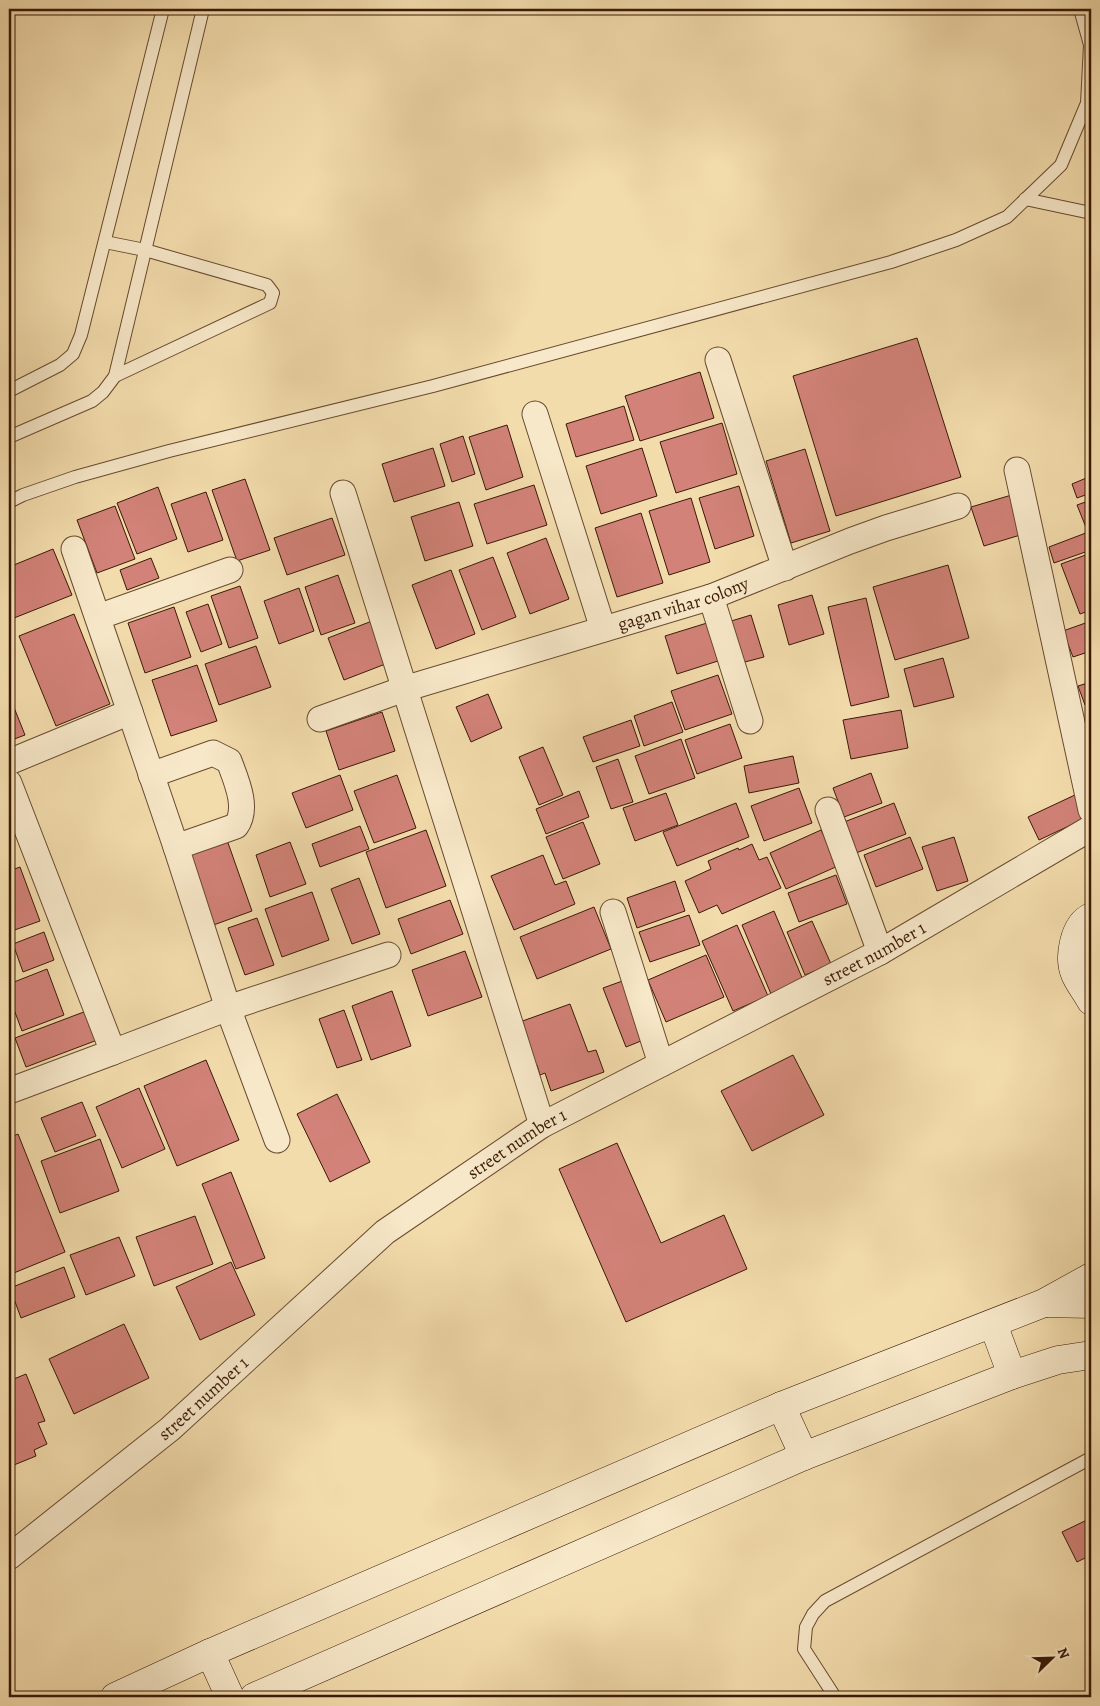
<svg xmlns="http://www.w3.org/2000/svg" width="1100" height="1706" viewBox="0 0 1100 1706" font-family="Alegreya,serif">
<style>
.building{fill:#d28278;stroke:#3a1906}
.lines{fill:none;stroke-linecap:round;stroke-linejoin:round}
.lane-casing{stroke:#684a30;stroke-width:14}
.street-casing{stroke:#684a30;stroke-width:27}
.secondary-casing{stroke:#3a1906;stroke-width:29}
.lane{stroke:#f7e8c9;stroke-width:12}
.street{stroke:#f7e8c9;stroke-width:25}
.secondary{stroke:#f7e8c9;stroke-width:28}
.labels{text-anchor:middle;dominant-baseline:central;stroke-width:4;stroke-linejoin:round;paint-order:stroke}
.street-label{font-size:18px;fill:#3a1906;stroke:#f7e8c9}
</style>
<rect width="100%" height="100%" fill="#f3dcac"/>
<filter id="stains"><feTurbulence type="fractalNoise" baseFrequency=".004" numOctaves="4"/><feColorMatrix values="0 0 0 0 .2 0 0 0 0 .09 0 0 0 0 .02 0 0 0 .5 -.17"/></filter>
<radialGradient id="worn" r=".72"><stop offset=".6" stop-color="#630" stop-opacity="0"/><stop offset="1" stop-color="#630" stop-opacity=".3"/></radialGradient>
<g class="building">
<path d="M917 338 961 477 836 516 793 376Z"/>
<path d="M700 372 714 418 640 441 625 396Z"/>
<path d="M624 406 634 440 576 457 566 424Z"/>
<path d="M722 423 737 474 676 493 660 442Z"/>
<path d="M507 425 523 477 486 490 469 437Z"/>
<path d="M463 436 475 474 452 482 440 444Z"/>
<path d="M433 448 445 486 394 502 382 464Z"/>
<path d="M642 448 657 496 601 514 586 466Z"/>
<path d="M805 449 830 531 791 543 766 461Z"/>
<path d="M1091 476V493L1077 498 1072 484Z"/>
<path d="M245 479 270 550 237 561 212 490Z"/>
<path d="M534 485 547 525 487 544 474 504Z"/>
<path d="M739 486 754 536 715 549 699 498Z"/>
<path d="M158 487 177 539 137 554 117 503Z"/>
<path d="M206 492 223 540 188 552 171 504Z"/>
<path d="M1015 494 1027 533 984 546 971 507Z"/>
<path d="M691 498 710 562 669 575 649 511Z"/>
<path d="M1091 500V528L1087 530 1077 505Z"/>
<path d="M459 502 473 546 425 561 411 517Z"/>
<path d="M115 506 135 559 97 573 77 520Z"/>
<path d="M641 513 663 583 617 597 595 528Z"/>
<path d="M332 518 345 555 287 575 274 538Z"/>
<path d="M1091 531V550L1054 563 1049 547Z"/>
<path d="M546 538 569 599 530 614 507 553Z"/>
<path d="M53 549 72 595 9 620V567Z"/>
<path d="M1091 553V610L1080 614 1061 564Z"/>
<path d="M493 557 516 617 482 630 459 570Z"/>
<path d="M151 558 159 578 127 590 120 570Z"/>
<path d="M948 565 969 638 895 660 873 587Z"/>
<path d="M451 570 475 634 436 649 412 585Z"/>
<path d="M338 575 355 623 321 635 305 587Z"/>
<path d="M240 586 258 638 229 648 211 596Z"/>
<path d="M299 588 314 631 279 644 264 601Z"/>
<path d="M812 595 824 634 789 645 778 605Z"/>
<path d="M866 598 889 697 851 706 828 607Z"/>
<path d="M208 604 222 644 201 652 186 612Z"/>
<path d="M174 607 191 657 145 673 128 623Z"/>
<path d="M74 614 110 704 56 726 19 636Z"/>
<path d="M751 615 764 657 741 663 728 622Z"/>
<path d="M372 621 388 663 344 680 328 638Z"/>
<path d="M1091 621V651L1073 657 1063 631Z"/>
<path d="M707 623 718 661 677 674 665 636Z"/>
<path d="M256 646 271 687 219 705 205 664Z"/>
<path d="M943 658 954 697 914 707 904 669Z"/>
<path d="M197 665 217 721 171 736 152 680Z"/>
<path d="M718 675 732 714 685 730 671 691Z"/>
<path d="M1091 682V703L1085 705 1078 686Z"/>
<path d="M488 694 502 728 471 742 456 707Z"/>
<path d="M9 695 25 735 9 741Z"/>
<path d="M672 702 683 732 644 746 634 716Z"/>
<path d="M901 710 908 748 851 759 843 720Z"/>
<path d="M382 712 395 751 339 770 326 731Z"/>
<path d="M631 720 640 746 593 762 583 737Z"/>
<path d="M730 724 742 758 697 774 685 740Z"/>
<path d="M681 739 695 778 649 794 635 756Z"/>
<path d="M543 747 563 795 539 805 519 757Z"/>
<path d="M793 756 799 783 749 793 744 766Z"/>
<path d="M618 759 633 802 611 809 596 767Z"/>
<path d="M871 773 882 803 844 817 833 788Z"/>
<path d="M340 775 353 810 306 828 292 793Z"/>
<path d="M397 775 416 828 374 843 354 791Z"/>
<path d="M799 788 812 823 764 841 751 806Z"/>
<path d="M579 791 589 817 546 834 536 809Z"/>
<path d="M666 793 678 825 635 841 623 808Z"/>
<path d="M1077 794 1088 817 1039 840 1028 817Z"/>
<path d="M736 803 749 837 677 866 663 832Z"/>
<path d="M894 803 906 834 856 853 844 822Z"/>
<path d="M583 822 600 864 563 879 546 837Z"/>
<path d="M360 826 369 849 320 867 312 844Z"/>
<path d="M426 830 446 886 386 908 366 852Z"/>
<path d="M821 830 838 866 786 889 770 853Z"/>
<path d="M910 837 923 869 876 887 864 855Z"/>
<path d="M954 837 968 881 937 891 922 847Z"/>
<path d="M227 840 252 911 208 927 182 856Z"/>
<path d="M290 842 306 884 270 897 256 855Z"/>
<path d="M752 844 759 860 767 857 781 888 722 914 717 905 699 913 685 881 711 869 708 861 738 848 739 850Z"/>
<path d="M543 855 555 885 566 881 575 904 514 930 491 876Z"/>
<path d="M20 867 40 921 9 932V871Z"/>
<path d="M836 875 847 904 799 922 788 893Z"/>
<path d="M359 878 380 934 352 944 331 889Z"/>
<path d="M675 881 685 911 637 928 627 898Z"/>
<path d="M312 892 329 940 282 957 265 909Z"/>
<path d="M450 900 463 934 411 954 398 919Z"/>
<path d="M594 907 611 949 537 979 520 937Z"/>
<path d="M774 911 803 980 771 994 742 925Z"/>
<path d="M689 915 700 945 650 962 639 932Z"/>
<path d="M257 918 274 965 245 975 228 928Z"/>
<path d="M812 921 831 964 805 975 787 932Z"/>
<path d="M737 925 768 996 733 1011 702 941Z"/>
<path d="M44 932 54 960 23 972 13 944Z"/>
<path d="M465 951 482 997 428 1016 412 970Z"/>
<path d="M706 955 724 997 666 1022 648 980Z"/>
<path d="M47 969 64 1015 22 1031 9 996V984Z"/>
<path d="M628 979 651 1037 626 1047 603 988Z"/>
<path d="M392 991 411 1046 371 1060 352 1006Z"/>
<path d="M570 1004 588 1052 596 1050 604 1072 551 1091 545 1073 540 1075 537 1065 533 1066 517 1023Z"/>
<path d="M89 1010 100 1039 26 1067 15 1038Z"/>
<path d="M344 1010 362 1060 337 1068 319 1019Z"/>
<path d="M793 1055 824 1115 752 1151 721 1091Z"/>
<path d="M206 1060 239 1140 177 1166 144 1086Z"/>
<path d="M139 1088 165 1149 122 1168 96 1107Z"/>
<path d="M337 1094 370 1162 330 1182 297 1114Z"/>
<path d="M82 1102 96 1136 55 1152 41 1118Z"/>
<path d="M18 1134 65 1252 9 1275V1138Z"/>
<path d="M100 1139 119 1191 60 1213 41 1161Z"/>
<path d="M617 1143 661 1243 724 1215 747 1269 626 1322 559 1169Z"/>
<path d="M231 1172 265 1258 236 1269 202 1184Z"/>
<path d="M195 1216 213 1264 154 1286 136 1237Z"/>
<path d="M119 1237 135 1276 86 1295 70 1255Z"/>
<path d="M231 1262 255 1315 200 1340 176 1287Z"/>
<path d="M64 1267 75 1297 21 1318 10 1288Z"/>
<path d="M124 1324 149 1378 74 1414 49 1359Z"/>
<path d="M26 1374 45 1421 38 1423 47 1444 34 1450 36 1456 9 1467V1381Z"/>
<path d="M1091 1518V1555L1077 1562 1062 1532Z"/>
</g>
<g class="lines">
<defs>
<g id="lane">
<path d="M1025 199 1091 213"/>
<path d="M105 242 145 250 267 285 273 293 270 303 115 376"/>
<path d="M9 391 60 365 73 354 81 335 163 9"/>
<path d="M9 437 92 401 103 392 115 376 203 9"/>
<path d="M9 502 23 495 75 477 169 451 433 386 891 262 956 240 1007 217 1061 165 1087 103 1090 45 1080 9"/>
<path d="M835 1697 804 1649 806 1627 813 1614 825 1601 1091 1458"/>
</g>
<g id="street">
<path d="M718 360 785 568"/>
<path d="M535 414 603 629"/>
<path d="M1017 470 1091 810"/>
<path d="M343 493 542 1125"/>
<path d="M711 597 750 721"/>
<path d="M98 617 230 570"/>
<path d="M130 712 176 847 228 1008 277 1140"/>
<path id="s1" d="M320 719 404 689 711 597 850 541 886 528 958 506"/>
<path d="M9 762 130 712 74 549"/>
<path d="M151 775 213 753 229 761C236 780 249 808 236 826L176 847"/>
<path d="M9 783 113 1052 9 1091"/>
<path d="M828 810 880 952"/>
<path d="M613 912 661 1064"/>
<path d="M113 1052 228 1008 388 955"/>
<path id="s2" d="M9 1557 170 1429 385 1232 542 1125 880 952 1091 828"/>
</g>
<g id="secondary">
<path d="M1091 917C1074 925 1068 957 1075 974 1079 983 1086 992 1091 1001"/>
<path d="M1046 1303 1091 1304"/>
<path d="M993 1324 1012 1375"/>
<path d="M781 1406 804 1456"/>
<path d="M210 1653 230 1697"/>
<path d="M115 1697 210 1653 781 1406 1044 1303 1091 1277"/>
<path d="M254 1697 804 1456 1012 1375 1058 1360 1091 1355"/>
</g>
</defs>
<use href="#lane" class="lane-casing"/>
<use href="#street" class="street-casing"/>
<use href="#secondary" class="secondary-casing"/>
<use href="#lane" class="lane"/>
<use href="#street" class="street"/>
<use href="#secondary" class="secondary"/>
</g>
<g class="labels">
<g class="street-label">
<text stroke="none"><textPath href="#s1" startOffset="381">gagan vihar colony</textPath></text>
<text stroke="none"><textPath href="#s2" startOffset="1061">street number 1</textPath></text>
<text stroke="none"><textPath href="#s2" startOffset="656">street number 1</textPath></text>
<text stroke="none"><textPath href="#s2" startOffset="251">street number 1</textPath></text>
</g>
</g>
<rect width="1100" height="1706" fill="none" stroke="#f3dcac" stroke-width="30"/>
<rect x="10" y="10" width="1080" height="1686" fill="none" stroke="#3a1906" stroke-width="2.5"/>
<rect x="15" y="15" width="1070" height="1676" fill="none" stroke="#3a1906"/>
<g transform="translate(1052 1658) rotate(67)" stroke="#f7e8c9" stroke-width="4" paint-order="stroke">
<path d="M0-4L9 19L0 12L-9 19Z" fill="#3a1906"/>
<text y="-8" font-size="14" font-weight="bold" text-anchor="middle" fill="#3a1906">N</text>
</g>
<rect width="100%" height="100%" filter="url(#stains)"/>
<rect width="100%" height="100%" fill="url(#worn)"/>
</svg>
